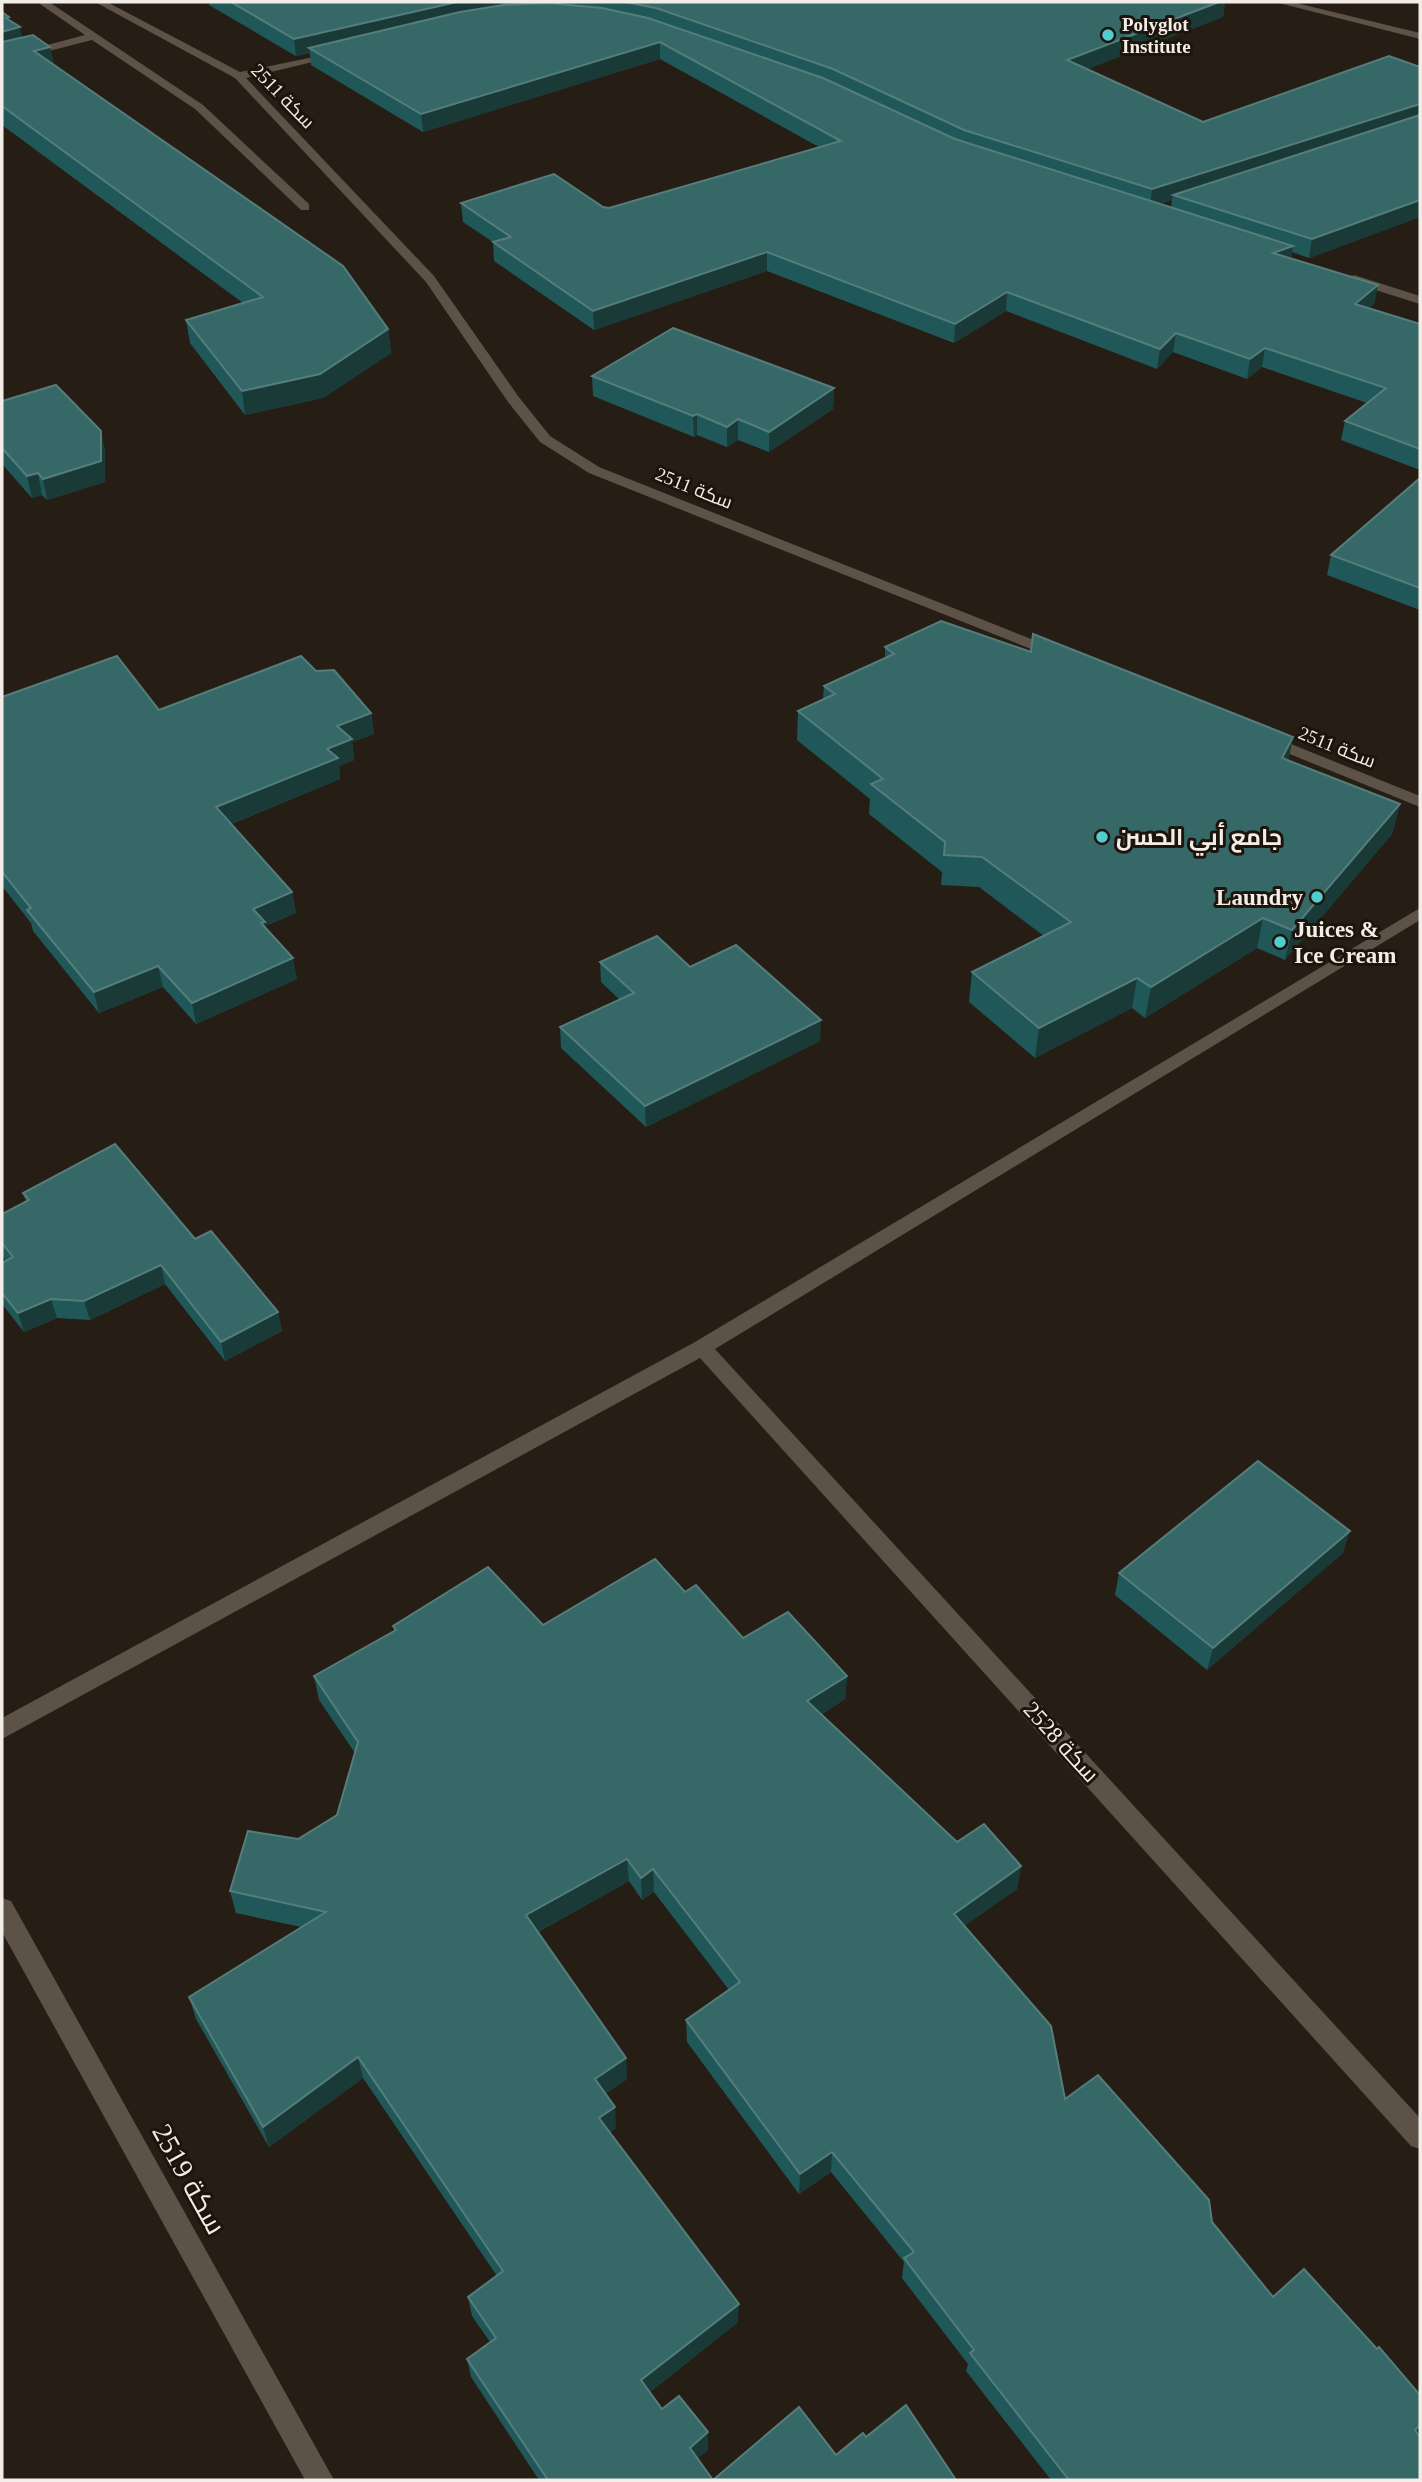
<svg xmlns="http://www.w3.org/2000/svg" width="1422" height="2482" viewBox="0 0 1422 2482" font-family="'Times New Roman',Cairo,serif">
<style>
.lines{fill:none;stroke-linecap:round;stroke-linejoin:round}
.service{fill:#5c5247;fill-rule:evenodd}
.minor{fill:#5c5247;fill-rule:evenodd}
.wall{fill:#205859;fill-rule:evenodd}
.shaded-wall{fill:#193a37}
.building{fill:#376868;stroke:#547d7c;stroke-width:2}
.poi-dot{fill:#52cdcf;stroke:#1d140b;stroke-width:2.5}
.labels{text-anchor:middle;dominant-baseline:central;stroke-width:6;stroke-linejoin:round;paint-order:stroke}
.far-poi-label{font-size:19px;font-weight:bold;fill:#f3ede7;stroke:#1d140b;text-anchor:start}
.far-street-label{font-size:19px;fill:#f3ede7;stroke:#1d140b}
.poi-label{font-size:23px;font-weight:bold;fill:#f3ede7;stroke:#1d140b;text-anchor:start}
.street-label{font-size:23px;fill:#f3ede7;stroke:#1d140b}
.near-street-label{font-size:28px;fill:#f3ede7;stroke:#1d140b}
</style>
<rect width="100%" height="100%" fill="#261e14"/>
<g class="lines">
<path class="service" d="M37 2H49L203 105 309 204V210H301L195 109 92 40 2 63V57L85 35Z"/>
<g class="minor">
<path d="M95 2H107L240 72 338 52V56L246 78 434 276 518 396 550 436 599 467 1061 651 1064 654 1056 659 1051 657 589 473 540 442 508 402 426 282 235 78Z"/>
<path d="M1275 2H1292L1420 33V39Z"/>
<path d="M1354 275 1420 296V304L1350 282 1348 279Z"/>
<path d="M1266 734 1420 796V807L1260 742 1258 739 1260 736Z"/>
<path d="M1420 908V920L715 1349 1420 2118V2149L1411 2146 700 1358 2 1739V1718L695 1342Z"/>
<path d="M2 1898 11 1901 334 2480H305L2 1932Z"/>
</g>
</g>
<g class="wall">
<path d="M209 2H1225L1223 17 1087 69 1203 122 1420 67V217L1309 258 1292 252 1291 259 1378 285 1374 304 1369 308 1420 324V470L1341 440 1345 421 1367 403 1262 367 1247 379 1173 352 1157 369 1006 311 954 343 767 271 594 330 494 261 493 242 463 222 461 203 603 207 609 208 819 147 660 59 423 132 311 65 310 53 296 56 209 5ZM1172 200 1171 208 1160 204Z"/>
<path d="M2 12 10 20 22 38 54 65 388 329 391 353 323 398 245 415 190 343 186 320 243 303 2 125Z"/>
<path d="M592 376 834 388 833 409 769 452 738 440 727 447 697 435 694 437 593 396Z"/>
<path d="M2 401 101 431 105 452V482L47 500 42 495 32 498 2 464Z"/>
<path d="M1420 478V610L1327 575 1331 555Z"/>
<path d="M885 647 1031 652 1293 737 1288 760 1400 804 1392 834 1285 960 1257 948 1145 1018 1132 1008 1035 1058 969 1002 972 972 1044 936 979 887 941 885 942 872 869 814 870 799 797 740 798 711 823 699 824 686 885 658Z"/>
<path d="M316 671 371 713 374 734 352 742 354 760 339 766 340 779 231 824 292 892 296 913 265 926 297 979 196 1024 163 987 99 1013 33 931 31 923 2 886V697L159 710Z"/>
<path d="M600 962 690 967 820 1041 646 1127 561 1048 560 1027 620 1000 601 982Z"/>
<path d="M23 1193 195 1239 278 1312 282 1331 225 1361 165 1284 90 1320 57 1318 24 1332 2 1304V1263L6 1261 2 1255V1214L26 1202Z"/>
<path d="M1343 1553 1207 1670 1115 1595 1119 1573Z"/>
<path d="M685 1592 743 1638 847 1676 845 1699 822 1714 957 1842 1021 1866 1017 1889 964 1926 1065 2099 1212 2222 1273 2297 1418 2435 1420 2480H1051L966 2371 968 2364 902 2278 904 2262 831 2172 799 2194 687 2042 686 2020 729 1990 654 1892 642 1900 629 1881 538 1932 627 2079 605 2094 616 2128 610 2132 738 2322 650 2392 662 2409 708 2450 697 2458 713 2480 836 2455 866 2437 956 2480H539L471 2377 467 2359 490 2342 472 2316 468 2297 497 2276 363 2078 269 2147 196 2019 189 1997 301 1927 236 1913 230 1891 298 1839 337 1815 355 1753 319 1700 314 1676 394 1631 393 1626 543 1625Z"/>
</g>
<g class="shaded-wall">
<path d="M457 2H503L504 11 309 48 310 53 296 56 294 39Z"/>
<path d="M1219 2H1225L1223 17 1065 78 1067 60Z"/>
<path d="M9 17 12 29 20 27 24 48 2 55V32L6 18Z"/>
<path d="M660 42V59L423 132 421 114Z"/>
<path d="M50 47 55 68 34 51Z"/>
<path d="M1420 104V120L1173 195 1172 200 1150 207 1152 189Z"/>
<path d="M1420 200V217L1309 258 1312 239Z"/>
<path d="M1293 246 1290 265 1273 253Z"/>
<path d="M767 252V271L594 330 593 311Z"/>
<path d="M1378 285 1374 304 1351 323 1355 304Z"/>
<path d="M1007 292 1006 311 954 343 955 324Z"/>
<path d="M388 329 391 353 323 398 245 415 242 391Z"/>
<path d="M1176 333 1173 352 1157 369 1160 349Z"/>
<path d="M1265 348 1262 367 1247 379 1250 359Z"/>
<path d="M834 388 833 409 769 452V432Z"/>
<path d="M697 414V435L694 437 693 416Z"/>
<path d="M738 419V440L727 447V427Z"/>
<path d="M101 431 105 452V482L47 500 43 479Z"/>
<path d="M38 473 42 495 32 498 27 476Z"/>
<path d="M371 713 374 734 352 742 354 760 339 766 340 779 220 828 216 807 327 749 337 726Z"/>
<path d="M1293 737 1287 767 1282 758Z"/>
<path d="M1400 804 1392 834 1285 960 1292 930Z"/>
<path d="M292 892 296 913 265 926 268 943 253 909Z"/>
<path d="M1263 918 1257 948 1145 1018 1151 987Z"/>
<path d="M293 958 297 979 196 1024 192 1003Z"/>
<path d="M158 966 163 987 99 1013 94 992Z"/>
<path d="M1137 978 1132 1008 1035 1058 1039 1028Z"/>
<path d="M821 1020 820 1041 646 1127 645 1106Z"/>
<path d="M161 1265 165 1284 90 1320 84 1301Z"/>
<path d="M51 1299 57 1318 24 1332 18 1313Z"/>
<path d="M278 1312 282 1331 225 1361 221 1342Z"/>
<path d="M1350 1531 1343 1553 1207 1670 1213 1648Z"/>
<path d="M847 1676 845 1699 806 1724 807 1701Z"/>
<path d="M627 1859 629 1881 528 1937 526 1915Z"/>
<path d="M1021 1866 1017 1889 950 1936 954 1914Z"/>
<path d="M653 1869 654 1892 642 1900 641 1878Z"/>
<path d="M358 2057 363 2078 269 2147 263 2127Z"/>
<path d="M626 2058 627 2079 596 2100 595 2079Z"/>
<path d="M615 2107 616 2128 601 2138 599 2118Z"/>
<path d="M832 2152 831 2172 799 2194 800 2174Z"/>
<path d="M739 2304 738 2322 642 2398 641 2380Z"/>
<path d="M1420 2425V2433L1404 2448 1415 2430Z"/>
<path d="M708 2432V2450L690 2465V2448Z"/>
</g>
<g class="building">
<path d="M231 2H457L294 39Z"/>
<path d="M625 2H1219L1067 60 1203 122 1389 56 1420 67V104L1152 189 964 130 833 69 656 8Z"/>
<path d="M548 3 602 8 648 18 823 78 955 139 1293 246 1273 253 1378 285 1355 304 1420 324V449L1345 421 1386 388 1265 348 1250 359 1176 333 1160 349 1007 292 955 324 767 252 593 311 493 242 511 237 461 203 554 174 603 207 609 208 841 141 660 42 421 114 309 48 460 12 503 5Z"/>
<path d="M2 12 9 17 6 18 20 27 2 32Z"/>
<path d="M33 35 50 47 34 51 343 266 388 329 320 374 242 391 186 320 263 297 2 106V42Z"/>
<path d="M1420 115V200L1312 239 1173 195Z"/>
<path d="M673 328 834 388 769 432 738 419 727 427 697 414 693 416 592 376Z"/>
<path d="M56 385 101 431V461L43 479 38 473 27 476 2 448V401Z"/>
<path d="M1420 478V588L1331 555Z"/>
<path d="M941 621 1031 652 1033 634 1293 737 1282 758 1400 804 1292 930 1263 918 1151 987 1137 978 1039 1028 972 972 1071 922 982 857 944 855 945 842 871 784 883 779 798 711 835 694 824 686 894 654 885 647Z"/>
<path d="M117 656 159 710 301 656 316 671 334 670 371 713 337 726 352 739 327 749 338 758 216 807 292 892 253 909 265 922 261 923 293 958 192 1003 158 966 94 992 27 910 31 908 2 872V697Z"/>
<path d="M657 936 690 967 736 945 821 1020 645 1106 560 1027 634 993 600 962Z"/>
<path d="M115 1144 195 1239 211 1231 278 1312 221 1342 161 1265 84 1301 51 1299 18 1313 2 1293V1263L13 1257 2 1243V1214L29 1200 23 1193Z"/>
<path d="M1258 1461 1350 1531 1213 1648 1119 1573Z"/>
<path d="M655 1559 685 1592 696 1585 743 1638 788 1612 847 1676 807 1701 957 1842 984 1824 1021 1866 954 1914 1051 2026 1065 2099 1098 2075 1209 2200 1212 2222 1273 2297 1304 2269 1377 2349 1379 2347 1420 2395V2425L1415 2430 1420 2437V2480H1069L970 2353 974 2350 904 2258 914 2252 832 2152 800 2174 686 2020 740 1982 653 1869 641 1878 627 1859 526 1915 626 2058 595 2079 615 2107 599 2118 739 2304 641 2380 662 2409 679 2396 708 2432 690 2448 713 2480 799 2407 836 2455 863 2433 866 2437 906 2405 956 2480H548L467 2359 496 2338 468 2297 503 2271 358 2057 263 2127 189 1997 326 1912 230 1891 248 1831 298 1839 337 1815 358 1742 314 1676 396 1630 393 1626 488 1567 543 1625Z"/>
</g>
<g class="poi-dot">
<circle cx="1108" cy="35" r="7"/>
<circle cx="1102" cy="837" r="7"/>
<circle cx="1317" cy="897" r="7"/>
<circle cx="1280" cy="942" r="7"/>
</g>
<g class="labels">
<g class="far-poi-label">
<text x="1122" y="24">Polyglot<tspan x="1122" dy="22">Institute</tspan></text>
</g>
<g class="far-street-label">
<text transform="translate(283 96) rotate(46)">سكة 2511</text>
<text transform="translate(694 488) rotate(22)">سكة 2511</text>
<text transform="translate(1337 747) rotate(22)">سكة 2511</text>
</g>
<g class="poi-label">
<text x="1116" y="837">جامع أبي الحسن</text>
<text x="1303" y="897" text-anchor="end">Laundry</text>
<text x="1294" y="929">Juices &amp;<tspan x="1294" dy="26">Ice Cream</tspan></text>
</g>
<g class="street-label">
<text transform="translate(1061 1742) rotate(48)">سكة 2528</text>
</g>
<g class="near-street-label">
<text transform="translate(189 2179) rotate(61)">سكة 2519</text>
</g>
</g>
<rect width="1422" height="2482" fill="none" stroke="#f3ede7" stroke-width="7"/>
</svg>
